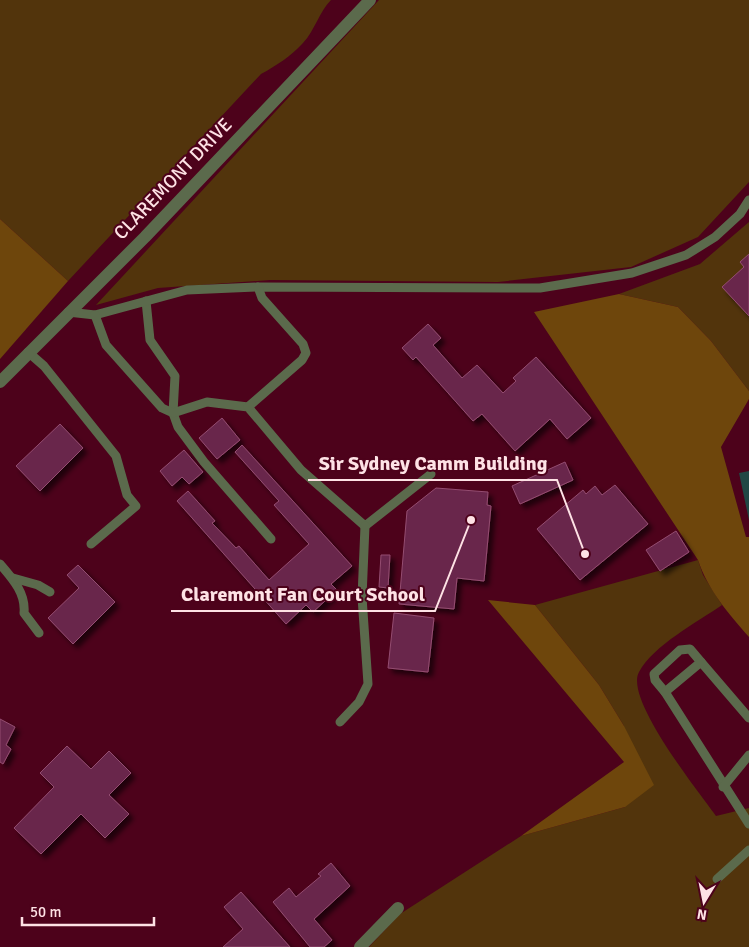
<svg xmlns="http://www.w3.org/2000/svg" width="749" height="947" viewBox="0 0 749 947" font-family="Signika,sans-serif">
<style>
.green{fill:#52340c}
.forest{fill:#6e460c}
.water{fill:#214745}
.building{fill:#69264b;stroke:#944d71;filter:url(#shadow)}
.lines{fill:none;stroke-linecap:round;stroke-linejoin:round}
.service{stroke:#5b6a4c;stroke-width:9}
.minor{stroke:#5b6a4c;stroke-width:12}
.labels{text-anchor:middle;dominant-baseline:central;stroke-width:4;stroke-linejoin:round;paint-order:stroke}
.street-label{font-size:19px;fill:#fee2e5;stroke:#4d021b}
.leader{fill:none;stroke:#fee2e5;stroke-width:2}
.callout-dot{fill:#fee2e5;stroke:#4d021b;stroke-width:2}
.callout-label{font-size:20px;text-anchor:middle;font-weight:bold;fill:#fee2e5;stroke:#4d021b;stroke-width:4;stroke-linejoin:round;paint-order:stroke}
</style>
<defs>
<filter id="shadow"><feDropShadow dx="4.5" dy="4.5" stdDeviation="2.5" flood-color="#0009"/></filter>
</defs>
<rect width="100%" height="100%" fill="#4d021b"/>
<g class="green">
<path d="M0 0H331C319 12 315 30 303 43 291 56 276 66 261 74L68 281 0 219Z"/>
<path d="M379 0H749V182L698 237 631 267 498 282 270 280 158 288 96 305Z"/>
<path d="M749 222V391L711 341 678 307 619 294 700 264Z"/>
<path d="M698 560 703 575 722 605C696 623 654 645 639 672 624 699 699 792 716 816L749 808V947H369L400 914 521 836 625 807 624 726 599 685 535 605Z"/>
</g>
<g class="forest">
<path d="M0 219 68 281 0 359Z"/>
<path d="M619 294 678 307 711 341 749 391V399L721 447 746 537H749V637C728 613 708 590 698 560L534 312Z"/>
<path d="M488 600 535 605 599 685 624 726 654 785 625 807 521 836 624 762Z"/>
</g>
<path class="water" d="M749 471V520L739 473Z"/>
<g class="building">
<path d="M749 254V316L722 287 744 267 740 262Z"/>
<path d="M428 324 441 338 433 345 462 378 477 365 503 393 516 381 513 378 536 357 591 418 567 439 550 419 515 451 482 414 473 421 416 357 413 360 402 348Z"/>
<path d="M222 418 240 440 217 459 199 438Z"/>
<path d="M60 424 83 448 40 491 16 466Z"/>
<path d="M242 445 352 566 331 584 337 590 313 612 306 605 286 624 177 501 188 491 215 521 212 523 236 548 239 546 269 580 309 544 274 505 279 501 235 452Z"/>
<path d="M184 450 203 472 189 484 182 477 172 486 160 471Z"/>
<path d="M565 462 573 480 520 504 512 486Z"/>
<path d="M615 485 648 524 580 580 537 529 583 490 586 494 595 486 602 495Z"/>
<path d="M436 488 488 492 487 505 491 506 484 581 457 578 454 609 399 604 407 511Z"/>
<path d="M676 531 689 552 660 571 646 550Z"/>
<path d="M381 555H390L388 588 379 587Z"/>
<path d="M78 565 115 602 73 644 48 618 79 588 67 575Z"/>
<path d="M394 613 434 618 428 672 388 668Z"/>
<path d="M0 719 15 727 6 745 11 749 3 764 0 762Z"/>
<path d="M67 746 91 769 109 751 131 773 109 795 129 814 105 838 81 814 41 854 14 828 54 787 40 773Z"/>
<path d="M331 863 350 886 314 919 332 940 324 947H310L273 902 289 888 296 897 321 876 318 874Z"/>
<path d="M241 892 290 947H223L243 929 224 907Z"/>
</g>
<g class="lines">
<g class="service">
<path d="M146 301 150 340 175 376 173 413 178 427 204 462 271 539"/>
<path d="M68 312 95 315 187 290 258 287 540 288 632 273 686 255 715 237 740 214 749 200"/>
<path d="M95 315 106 345 162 408 173 413 207 402 248 407 301 470 365 526 431 474"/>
<path d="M28 352 44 366 116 456 127 495 136 506 91 544"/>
<path d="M248 407 302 360 306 353 303 344 262 298 258 287"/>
<path d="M0 564C12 578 26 593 24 613L39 633"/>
<path d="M13 578 38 585 50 592"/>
<path d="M665 692 655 680 654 674 680 650 690 649 701 662"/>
<path d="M749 718 701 662 665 692 749 824"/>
<path d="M340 722 359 702 368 684 362 597 365 526"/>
<path d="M723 787 749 755"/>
<path d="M717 879 749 850"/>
</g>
<g class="minor">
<path d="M0 382 145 237 370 0"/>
<path d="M360 947 398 908"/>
</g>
</g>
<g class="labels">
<g class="street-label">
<text transform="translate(173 179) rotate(-46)">CLAREMONT DRIVE</text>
</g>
</g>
<path class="leader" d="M585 554L557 480H308M471 520L435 611H171"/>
<g class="callout-dot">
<circle cx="585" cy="554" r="5"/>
<circle cx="471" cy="520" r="5"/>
</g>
<g class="callout-label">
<text x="433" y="470">Sir Sydney Camm Building</text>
<text x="303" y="601">Claremont Fan Court School</text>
</g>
<g transform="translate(704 902) rotate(190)" stroke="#4d021b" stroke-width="4" paint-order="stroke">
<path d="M0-4L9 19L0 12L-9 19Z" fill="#fee2e5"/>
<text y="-8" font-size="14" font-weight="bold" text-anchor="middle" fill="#fee2e5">N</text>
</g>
<path d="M22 917v8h132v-8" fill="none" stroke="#fee2e5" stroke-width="2.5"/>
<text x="30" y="917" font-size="15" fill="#fee2e5" stroke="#4d021b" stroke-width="4" paint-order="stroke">50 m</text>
</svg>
